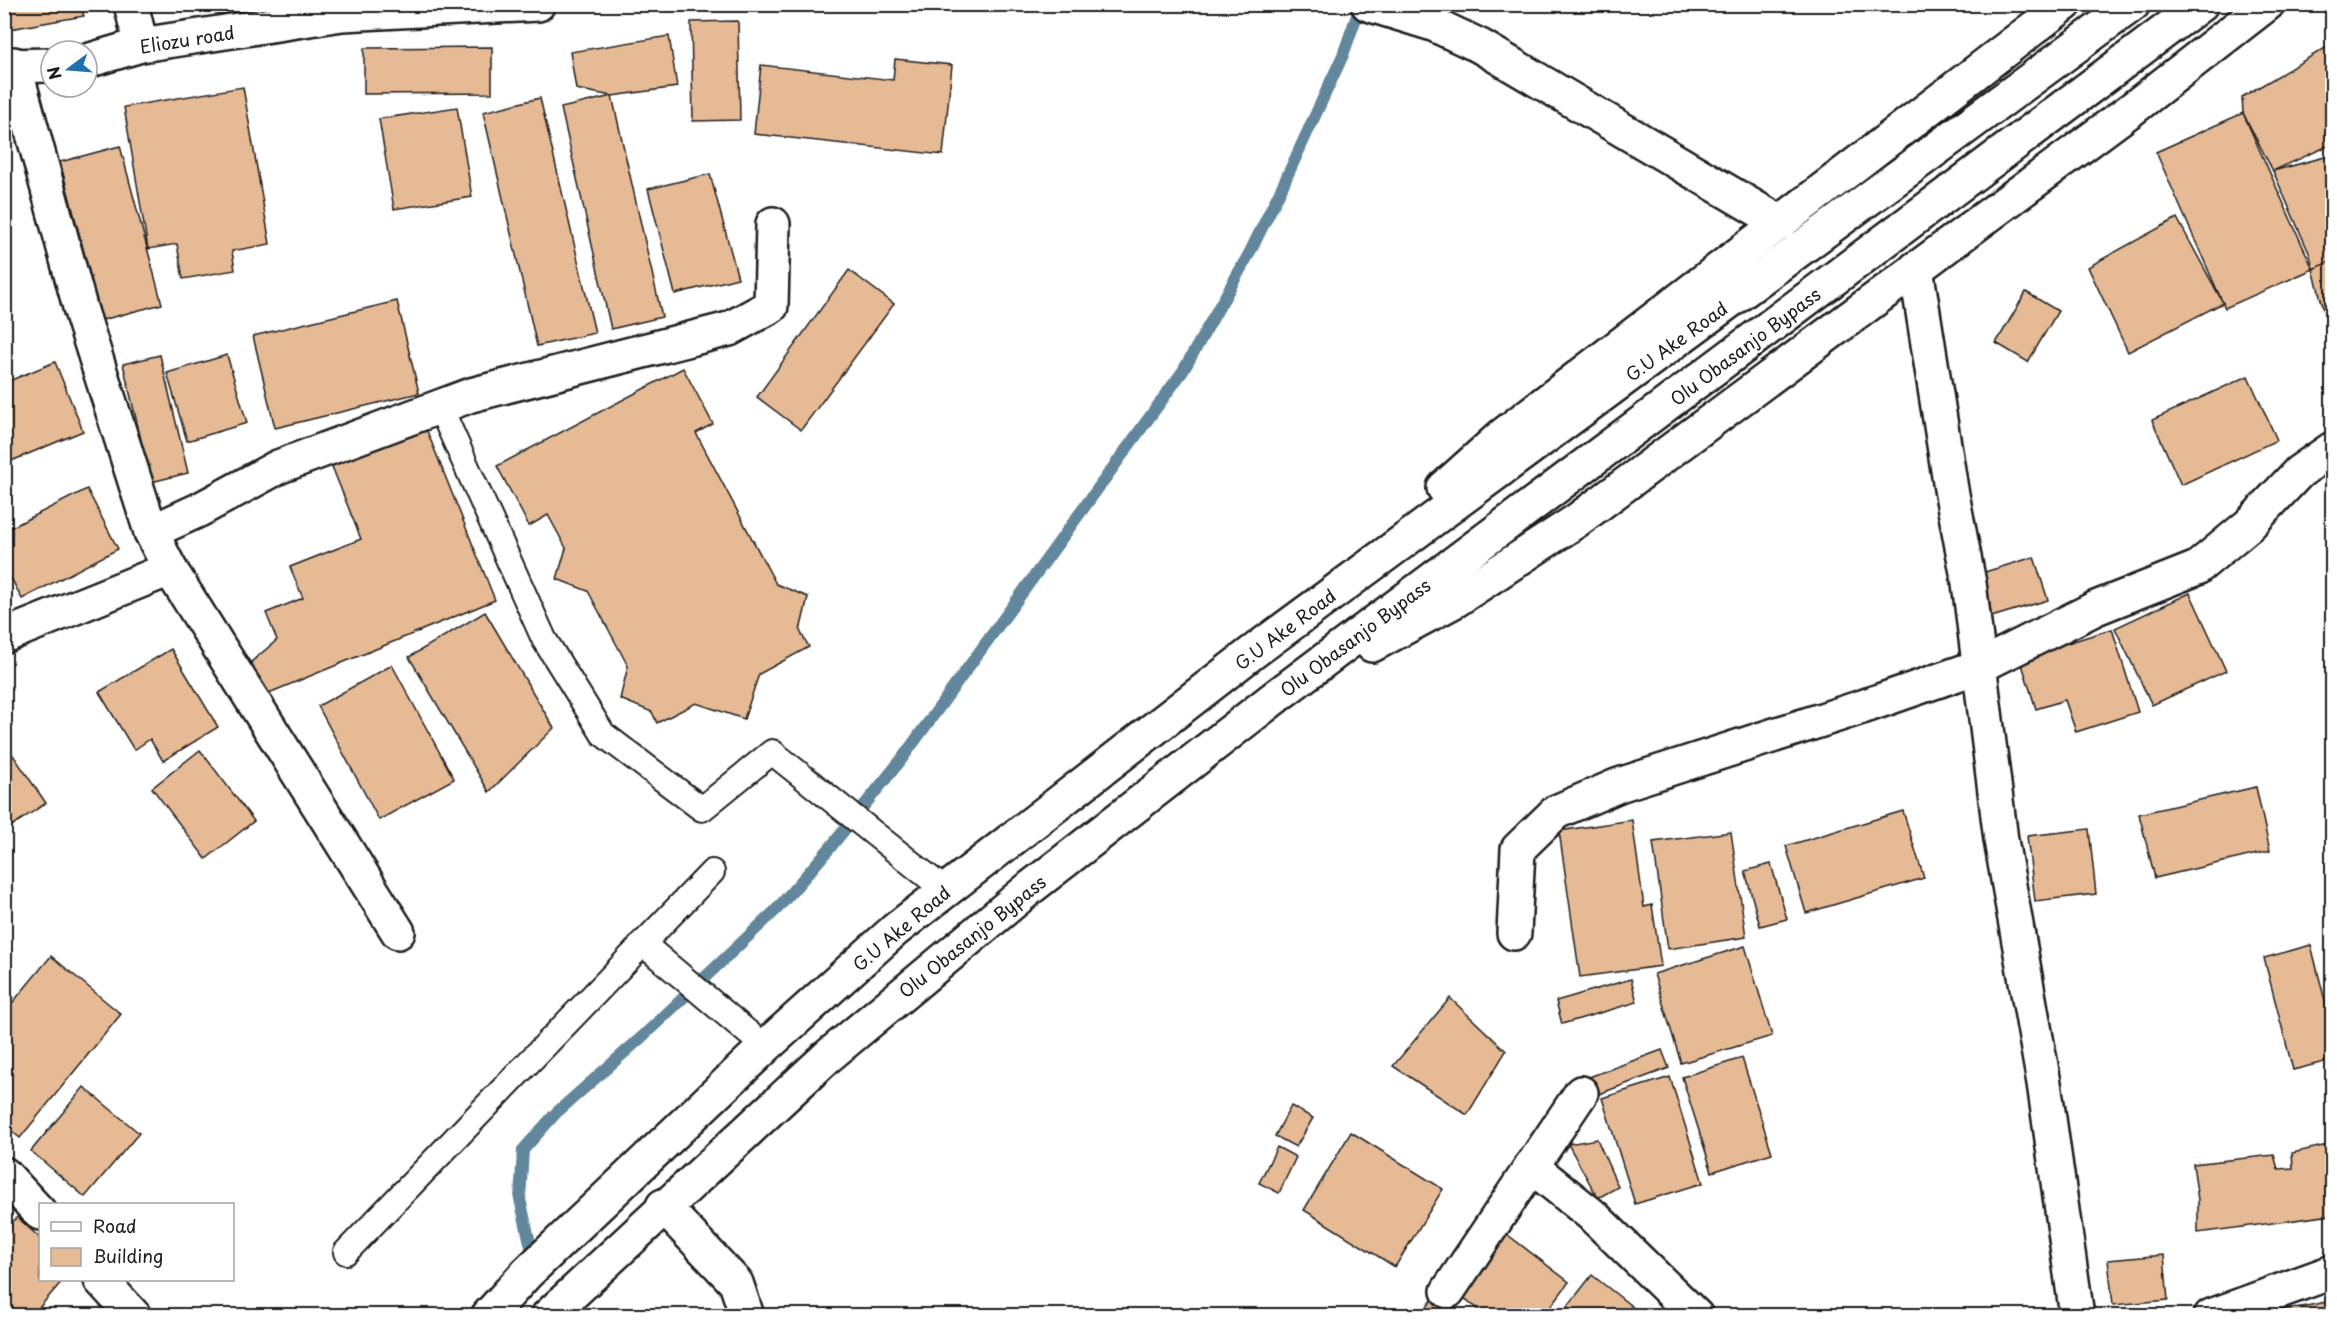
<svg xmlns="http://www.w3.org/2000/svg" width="2337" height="1320" viewBox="0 0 2337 1320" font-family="'Playpen Sans',sans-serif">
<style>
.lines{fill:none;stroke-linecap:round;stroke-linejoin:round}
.stream{stroke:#62879c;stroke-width:12}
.building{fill:#e5ba95;stroke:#1c1c1c;stroke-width:1.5}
.service-casing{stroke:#1c1c1c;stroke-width:28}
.minor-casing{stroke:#1c1c1c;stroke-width:38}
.tertiary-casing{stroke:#1c1c1c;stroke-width:38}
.secondary-casing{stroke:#1c1c1c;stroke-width:38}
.service{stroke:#fff;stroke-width:24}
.minor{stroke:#fff;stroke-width:33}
.tertiary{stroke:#fff;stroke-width:33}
.secondary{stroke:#fff;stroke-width:33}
.labels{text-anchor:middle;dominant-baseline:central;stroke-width:4.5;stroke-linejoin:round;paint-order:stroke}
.street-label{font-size:18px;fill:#1c1c1c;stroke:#fff}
</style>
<rect width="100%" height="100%" fill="#fff"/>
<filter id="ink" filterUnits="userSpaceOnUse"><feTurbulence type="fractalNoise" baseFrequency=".0167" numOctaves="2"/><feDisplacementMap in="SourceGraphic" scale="12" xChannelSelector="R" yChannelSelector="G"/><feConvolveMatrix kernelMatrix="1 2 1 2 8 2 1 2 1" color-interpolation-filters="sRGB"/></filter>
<g filter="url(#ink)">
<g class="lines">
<path class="stream" d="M531 1247 520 1199 523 1150 556 1113 642 1037 776 910 829 849 901 760 1183 371 1249 254 1283 185 1343 55 1361 4"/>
</g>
<g class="building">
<path d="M4 4H79L84 16 4 30Z"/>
<path d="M738 21 740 120 693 121 691 22Z"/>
<path d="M669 36 677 87 612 96 576 89 570 52Z"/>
<path d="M2332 44V144L2273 171 2243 113 2242 97Z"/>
<path d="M492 47V93L364 94V48Z"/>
<path d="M895 59 952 65 943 155 754 134 761 65 893 80Z"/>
<path d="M243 87 270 244 232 251 235 270 183 279 177 244 148 249 124 107Z"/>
<path d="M612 96 662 317 611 329 561 108Z"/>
<path d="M540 98 595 333 537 346 483 112Z"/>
<path d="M457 107 472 197 394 209 379 119Z"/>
<path d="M2243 113 2313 269 2225 308 2156 152Z"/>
<path d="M120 146 162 304 102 320 60 162Z"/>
<path d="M2332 155V261L2313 269 2310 255 2273 171Z"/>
<path d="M710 174 738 278 675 294 648 189Z"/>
<path d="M2177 218 2223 303 2128 352 2088 267Z"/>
<path d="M2332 261V341L2313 269Z"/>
<path d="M849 270 894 304 801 430 757 397Z"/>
<path d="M2026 292 2058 311 2028 362 1996 343Z"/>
<path d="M397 301 419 393 275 428 253 336Z"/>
<path d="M160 355 188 473 151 482 123 364Z"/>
<path d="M227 355 247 423 187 441 167 373Z"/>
<path d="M55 362 83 431 4 464V383Z"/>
<path d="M683 368 713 424 696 433 776 584 808 597 800 631 809 647 759 674 744 719 696 703 657 723 652 712 620 699 628 666 588 591 557 579 566 548 548 515 529 526 497 466Z"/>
<path d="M2248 376 2277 440 2181 485 2152 420Z"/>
<path d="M421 416 495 600 264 695 251 662 277 640 266 613 303 598 290 567 361 539 327 454Z"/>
<path d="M87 489 118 549 22 599 4 564V531Z"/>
<path d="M2034 557 2048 600 1988 618 1975 575Z"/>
<path d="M2190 593 2226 671 2152 705 2115 628Z"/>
<path d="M485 612 554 728 489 792 409 657Z"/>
<path d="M2112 629 2138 712 2076 732 2065 700 2036 709 2020 658Z"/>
<path d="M171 649 218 727 163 761 150 739 134 750 99 692Z"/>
<path d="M392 665 454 779 379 820 318 706Z"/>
<path d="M4 742 46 803 4 831Z"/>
<path d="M200 750 254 821 206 859 152 788Z"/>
<path d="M2256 787 2270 851 2155 878 2139 814Z"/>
<path d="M1903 811 1924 878 1806 913 1786 846Z"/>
<path d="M1632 820 1644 907 1652 905 1661 966 1580 977 1559 831Z"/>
<path d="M2089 829 2096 894 2035 901 2027 836Z"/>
<path d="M1731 832 1746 937 1668 949 1653 842Z"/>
<path d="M1771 864 1787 919 1760 926 1745 871Z"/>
<path d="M2311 945 2332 1029V1060L2293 1070 2264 958Z"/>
<path d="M1745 946 1772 1036 1681 1063 1654 974Z"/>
<path d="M51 956 121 1014 20 1138 4 1125V1013Z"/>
<path d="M1631 979 1637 1002 1562 1024 1556 1001Z"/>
<path d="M1450 998 1506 1051 1467 1115 1393 1066Z"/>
<path d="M1662 1050 1669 1068 1588 1098 1581 1080Z"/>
<path d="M1742 1058 1772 1153 1712 1172 1682 1077Z"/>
<path d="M1670 1077 1703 1183 1635 1204 1602 1098Z"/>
<path d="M84 1087 139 1133 85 1197 31 1151Z"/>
<path d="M1291 1106 1313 1118 1296 1147 1275 1136Z"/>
<path d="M1351 1132 1443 1189 1395 1267 1304 1210Z"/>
<path d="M1597 1139 1618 1187 1598 1198 1568 1144Z"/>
<path d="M2332 1144V1215L2198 1233V1200L2193 1164 2274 1155 2278 1169 2293 1168 2292 1153Z"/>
<path d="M1277 1147 1296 1157 1279 1193 1259 1183Z"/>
<path d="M17 1217 40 1238V1280H63L32 1316H4V1232Z"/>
<path d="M1504 1232 1569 1282 1544 1316H1487L1458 1293Z"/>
<path d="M2164 1255 2168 1300 2113 1305 2108 1260Z"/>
<path d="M1592 1275 1644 1316H1560Z"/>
<path d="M1439 1291 1454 1302 1445 1316H1436L1426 1308Z"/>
<path d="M2332 1301V1316H2281L2280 1311Z"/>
</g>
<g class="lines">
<defs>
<g id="service">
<path d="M440 407 544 639 603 734 702 809 772 752 946 891"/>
<path d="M642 943 765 1047"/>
<path d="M346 1252 712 872"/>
</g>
<g id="minor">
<path d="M131 4 141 45"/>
<path d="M14 64 81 311 151 532 170 569 398 932"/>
<path d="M1916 268 1951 489 1969 583 2001 840 2044 1083 2077 1316"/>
<path d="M151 532 199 510 278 467 471 395 729 329 771 306 773 224"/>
<path d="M4 636 170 569"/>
<path d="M1514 933 1518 849 1556 812 1619 785 1862 707 1980 666 2096 608 2197 568 2250 524 2299 472 2332 449"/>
<path d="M1531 1166 1592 1215 1696 1316"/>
<path d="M4 1174 40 1213"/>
<path d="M663 1206 736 1283 747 1316"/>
<path d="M101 1280 134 1316"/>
<path d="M1448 1291 1581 1093"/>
<path d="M2211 1316 2332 1272"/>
</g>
<g id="tertiary">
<path d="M1368 4 1433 24 1480 46 1781 223"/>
<path d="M87 61 141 45 342 14 538 4"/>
<path d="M4 66 51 65"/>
</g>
<g id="secondary">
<path d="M1444 488 1503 435 2065 4"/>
<path d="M1372 645 1456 600 1576 521 2132 109 2267 4"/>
<path d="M488 1316 527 1273 765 1047 895 930 1253 652 2133 4"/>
<path d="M548 1316 827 1057 1030 888 1278 695 2201 4"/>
</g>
</defs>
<use href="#service" class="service-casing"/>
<use href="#minor" class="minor-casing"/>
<use href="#tertiary" class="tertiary-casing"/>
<use href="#secondary" class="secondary-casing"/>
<use href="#service" class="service"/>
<use href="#minor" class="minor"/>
<use href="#tertiary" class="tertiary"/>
<use href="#secondary" class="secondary"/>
</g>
</g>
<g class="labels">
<g class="street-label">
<text transform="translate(187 39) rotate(-9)">Eliozu road</text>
<text transform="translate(1676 341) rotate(-36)">G.U Ake Road</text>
<text transform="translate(1745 346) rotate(-37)">Olu Obasanjo Bypass</text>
<text transform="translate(1285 629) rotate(-37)">G.U Ake Road</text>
<text transform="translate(1355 637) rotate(-37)">Olu Obasanjo Bypass</text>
<text transform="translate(901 928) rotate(-40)">G.U Ake Road</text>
<text transform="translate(972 936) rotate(-39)">Olu Obasanjo Bypass</text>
</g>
</g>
<rect width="2337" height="1320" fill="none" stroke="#fff" stroke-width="24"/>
<rect x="12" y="12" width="2313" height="1296" fill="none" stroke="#1c1c1c" stroke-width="2" filter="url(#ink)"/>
<rect x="39" y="1203" width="195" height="78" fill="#ffffff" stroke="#a4a4a4" stroke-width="1.5"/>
<rect x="51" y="1222" width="30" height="9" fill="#ffffff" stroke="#a4a4a4" stroke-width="1.5"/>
<text x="93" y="1233" font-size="18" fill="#1c1c1c">Road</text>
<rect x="51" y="1248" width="30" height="18" fill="#e5ba95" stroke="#a4a4a4" stroke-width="1.5"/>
<text x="93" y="1263" font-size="18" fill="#1c1c1c">Building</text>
<g transform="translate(69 69) rotate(254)"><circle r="28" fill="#ffffff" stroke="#a4a4a4" stroke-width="1.5"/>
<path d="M0-4.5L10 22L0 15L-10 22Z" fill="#1f6fb2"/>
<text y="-9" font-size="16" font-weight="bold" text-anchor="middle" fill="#1c1c1c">N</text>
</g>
</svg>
